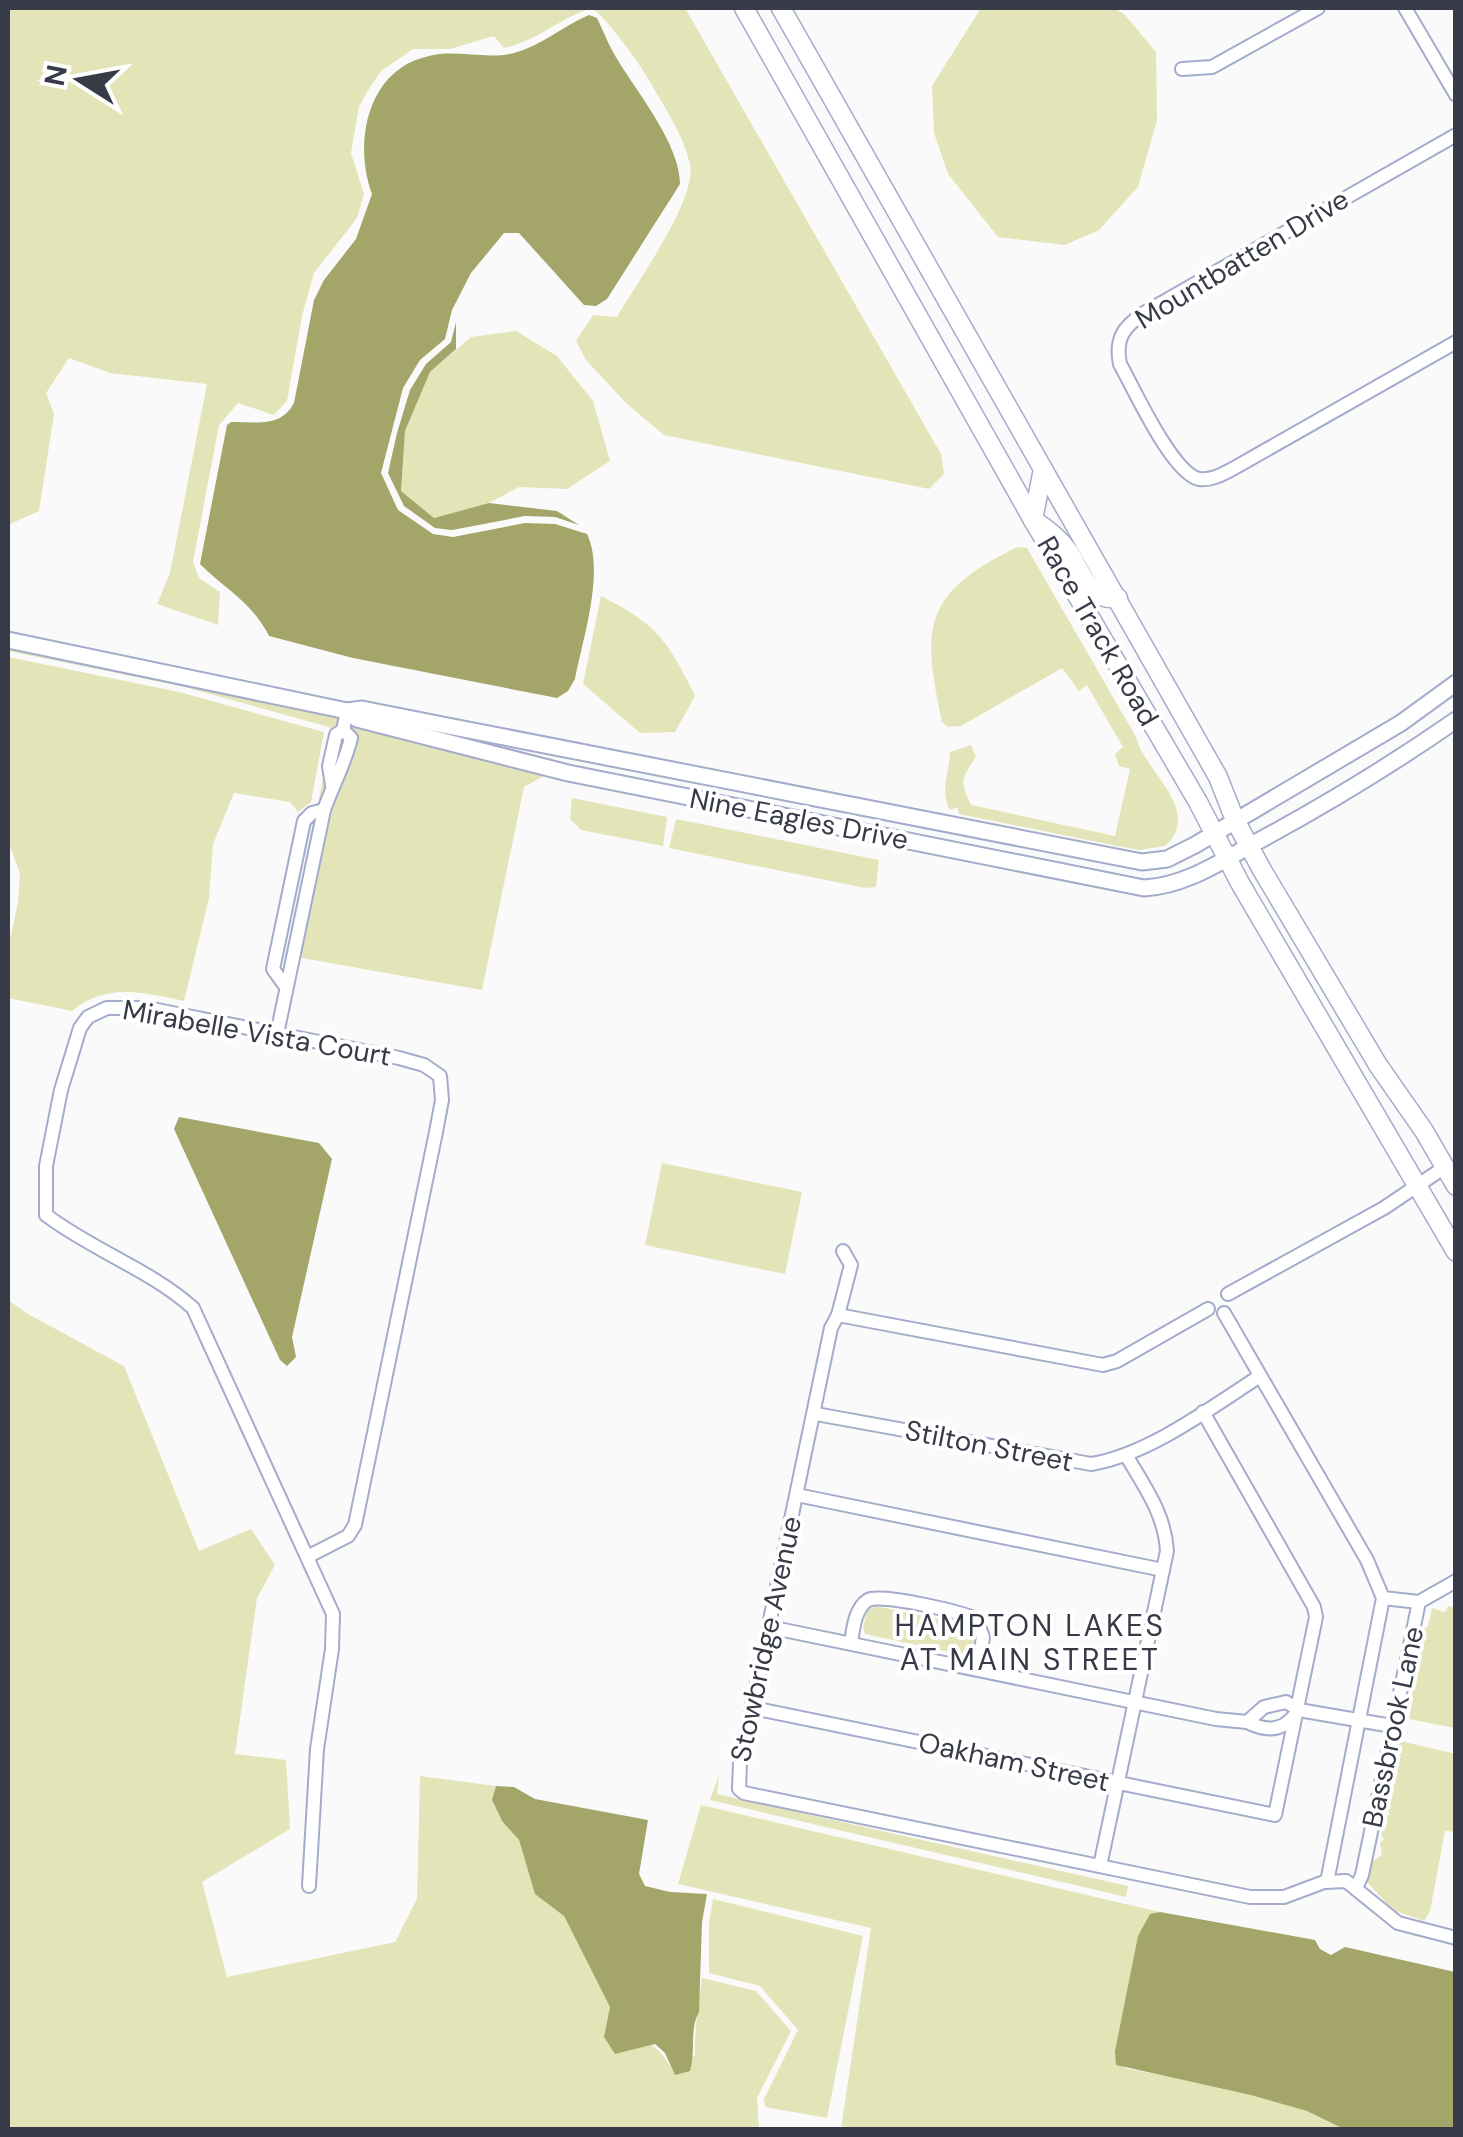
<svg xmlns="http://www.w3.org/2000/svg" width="1463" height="2137" viewBox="0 0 1463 2137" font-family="'DM Sans',sans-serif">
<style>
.green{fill:#e3e5b9}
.water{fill:#a3a569}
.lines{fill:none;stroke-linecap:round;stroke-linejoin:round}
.minor-casing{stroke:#a3acca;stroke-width:16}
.tertiary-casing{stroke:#a3acca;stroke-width:19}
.secondary-casing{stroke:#a3acca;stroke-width:21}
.minor{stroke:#fff;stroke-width:12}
.tertiary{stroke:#fff;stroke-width:15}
.secondary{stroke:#fff;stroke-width:18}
.labels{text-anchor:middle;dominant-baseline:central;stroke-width:8;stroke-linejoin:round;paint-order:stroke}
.street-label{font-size:28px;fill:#373b47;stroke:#fff}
.neighbourhood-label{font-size:30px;letter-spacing:2.5px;fill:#373b47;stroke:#fff}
</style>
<rect width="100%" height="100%" fill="#fafafa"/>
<g class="green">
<path d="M8 8H685L941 454 944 474 929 489 664 435 626 403 586 360 576 341 593 315 617 317C636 283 697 201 690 164 683 134 664 107 649 80 640 64 605 16 592 8 560 18 537 41 504 48L494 36 450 49H413L381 71 367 92 359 107 351 153 364 194 357 218 314 273 302 316 287 401 274 415 238 403 219 425 193 562 199 578 220 592 218 625 157 604 170 573 207 384 110 373 69 358 46 393 54 414 39 511 8 525Z"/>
<path d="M981 8H1113L1124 14 1156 52 1157 120 1138 187 1099 230 1065 245 998 237 948 174 934 133 932 86Z"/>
<path d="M516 331 557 356 593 401 610 461 567 489 519 487 489 503 434 518 401 491 405 431 430 372 471 337Z"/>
<path d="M1017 547 1027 548 1136 737C1144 771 1204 811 1165 846L1140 850 1117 846 959 814 958 807 950 810C939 791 950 772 950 752L971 745 976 757C962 778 959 780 971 805L1115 836 1130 769 1119 766 1115 754 1123 747 1087 685 1079 691 1062 668 961 726 948 727 942 722C921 625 924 593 1017 547Z"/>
<path d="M601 596C658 625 667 640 695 696L675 732 640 733 583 684Z"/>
<path d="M8 648 340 717 355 726 545 775 524 787 482 990 296 957 333 808 318 805 331 733 329 727 181 686 8 651Z"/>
<path d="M8 657 179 692 324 732 311 802 298 812 290 802 234 793 213 844 209 898 184 1001C144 993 107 982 72 1011L8 998V948L18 903 20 873 8 841Z"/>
<path d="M572 798 667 817 663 846 581 830 570 819Z"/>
<path d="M676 819 879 860 876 887 865 888 669 848Z"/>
<path d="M662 1163 802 1192 785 1274 645 1245Z"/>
<path d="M8 1300 28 1314 124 1366 199 1551 251 1529 275 1565 257 1598 235 1754 286 1760 290 1829 202 1882 227 1977 395 1942 417 1899 420 1776 496 1786 492 1801 502 1821 519 1840 535 1893 564 1916 610 2007 608 2028C643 2040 658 2040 675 2075L695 2055C694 2028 699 2005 702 1978L756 1991 791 2031 757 2098 759 2129H8Z"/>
<path d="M1455 1601H1456L1455 1728 1409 1719 1412 1701 1409 1696 1413 1693 1411 1689 1416 1686 1412 1680 1417 1677 1414 1672 1420 1661 1417 1656 1422 1652 1419 1647 1426 1636 1423 1630 1428 1626 1432 1608 1445 1612 1448 1606 1453 1607Z"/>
<path d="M875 1606 972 1626 976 1636 971 1652 963 1655 865 1634 863 1628 867 1611Z"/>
<path d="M1400 1741 1456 1754 1455 1832 1445 1831 1430 1911 1424 1921 1393 1910 1366 1881 1368 1864 1382 1855 1380 1843 1384 1839 1381 1834 1388 1822 1385 1818 1390 1814 1386 1810 1391 1806 1388 1802 1393 1798 1390 1793 1394 1790 1392 1786 1396 1782 1393 1777 1398 1773 1395 1768 1399 1765 1397 1760 1401 1757 1398 1753 1392 1755 1396 1743Z"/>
<path d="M719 1775 717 1794 1128 1886 1126 1897 710 1800Z"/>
<path d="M701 1805 1160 1912 1150 1915 1124 2068C1196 2083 1280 2091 1344 2129H841L871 1928 678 1884Z"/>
<path d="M713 1899 863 1936 827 2118 765 2107 764 2099 798 2030 760 1986 709 1973V1923Z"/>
</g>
<g class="water">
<path d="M589 15 597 18C604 33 610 48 619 62 639 95 680 145 680 184L607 299 596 306 584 305 519 233H504L471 273 452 310 445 339 420 360 403 388 381 473 398 510 433 534 453 537 525 523 555 524 587 534C605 571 583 638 575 679L568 691 557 698 353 658 269 636C251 601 226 590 200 564L227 425 231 422C255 421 280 429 294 403L314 300 324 280 356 239 372 194C353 143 367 69 429 56 456 49 486 60 514 53 541 46 563 26 589 15Z"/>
<path d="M456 322V349L430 372 405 431 401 491 434 518 489 503 557 511 579 525 555 517 525 516 452 530 435 528 404 506 388 473 397 433 410 390 426 364 451 342Z"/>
<path d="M179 1117 319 1143 332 1159 292 1337 296 1357 287 1366 280 1360 174 1129Z"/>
<path d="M496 1786 514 1787 535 1799 648 1820 639 1874 645 1886 670 1892 707 1894 702 1922 699 2012C689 2029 696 2052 690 2071L675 2075 665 2053 655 2044 615 2054 604 2037 610 2007 564 1916 535 1894 519 1840 502 1821 492 1800Z"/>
<path d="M1160 1912 1315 1940 1320 1949 1331 1955 1345 1947 1455 1972V2129H1344L1307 2111 1251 2095 1116 2065 1115 2051 1138 1936 1150 1914Z"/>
</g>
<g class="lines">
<defs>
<g id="minor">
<path d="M1405 8 1456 95"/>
<path d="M1182 69 1212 67 1318 8"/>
<path d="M1456 135 1144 313C1123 327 1115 339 1120 364 1134 389 1172 473 1199 479 1212 481 1225 473 1236 467L1456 342"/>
<path d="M332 785 329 766 336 735 343 730 347 711"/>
<path d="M286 987 273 969 304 821 312 813 324 810"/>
<path d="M277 1034 324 810C333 784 345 764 351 738L343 730"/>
<path d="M1228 1294 1384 1208 1445 1167"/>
<path d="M1208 1309 1117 1361 1103 1365 838 1315 831 1328 740 1763 739 1789 744 1793 1250 1897H1284L1324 1882 1346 1881 1398 1923 1456 1938"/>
<path d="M1224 1313 1367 1560 1383 1598 1419 1602"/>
<path d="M838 1315 851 1265 843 1251"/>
<path d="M816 1414 1091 1464C1148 1455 1212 1407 1260 1376"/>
<path d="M797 1495 1163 1570"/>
<path d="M307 1557 348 1536 355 1525 436 1132 442 1100 440 1076 424 1065 399 1058 147 1008H107L88 1017 80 1028 61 1090 46 1166V1215C92 1250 149 1269 193 1308L333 1614 332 1649 317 1749 309 1886"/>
<path d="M1419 1602 1456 1581"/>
<path d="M769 1627 1216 1719 1247 1722 1264 1707 1286 1702 1299 1710 1392 1726"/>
<path d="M851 1643C853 1629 855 1608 868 1600 881 1593 961 1612 976 1619L983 1637 978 1668"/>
<path d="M753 1708 1275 1815 1316 1617 1314 1607 1203 1412"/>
<path d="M1247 1722C1265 1731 1281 1732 1294 1716"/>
<path d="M1100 1866 1167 1551C1165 1514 1144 1486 1126 1455"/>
<path d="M1327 1882 1383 1598"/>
<path d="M1356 1888 1362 1875 1419 1602"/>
</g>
<g id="tertiary">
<path d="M8 640 347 711 362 709 453 727 1142 862 1167 859 1195 845 1401 723 1456 683"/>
<path d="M347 711 357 719 568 773 1144 888C1183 886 1217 864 1251 845 1322 807 1390 766 1456 720"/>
</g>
<g id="secondary">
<path d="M744 8 1033 520 1198 802 1240 883 1456 1252"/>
<path d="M781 8 1218 777 1235 820 1262 870 1378 1065 1424 1131 1456 1186"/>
<path d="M1043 469 1033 520C1048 529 1059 538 1069 552 1082 572 1089 602 1118 598"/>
</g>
</defs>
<use href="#minor" class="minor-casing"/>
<use href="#tertiary" class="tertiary-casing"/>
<use href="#secondary" class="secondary-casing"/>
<use href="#minor" class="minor"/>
<use href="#tertiary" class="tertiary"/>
<use href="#secondary" class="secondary"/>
</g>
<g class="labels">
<g class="street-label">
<text transform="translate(1242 259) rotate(-31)">Mountbatten Drive</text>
<text transform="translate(1098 631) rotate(60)">Race Track Road</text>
<text transform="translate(799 819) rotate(11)">Nine Eagles Drive</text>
<text transform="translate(257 1033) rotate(10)">Mirabelle Vista Court</text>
<text transform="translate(989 1446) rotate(11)">Stilton Street</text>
<text transform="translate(766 1639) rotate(-78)">Stowbridge Avenue</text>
<text transform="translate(1393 1727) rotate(-78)">Bassbrook Lane</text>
<text transform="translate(1014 1762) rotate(12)">Oakham Street</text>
</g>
<g class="neighbourhood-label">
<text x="1030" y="1625">HAMPTON LAKES<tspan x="1030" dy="34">AT MAIN STREET</tspan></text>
</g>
</g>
<rect width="1463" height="2137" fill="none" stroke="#373b47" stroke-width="20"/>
<g transform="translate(80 80) rotate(281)" stroke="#ffffff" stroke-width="8" paint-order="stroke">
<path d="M0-8L18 38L0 25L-18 38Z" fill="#373b47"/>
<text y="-15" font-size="28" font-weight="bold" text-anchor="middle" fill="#373b47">N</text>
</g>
</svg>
